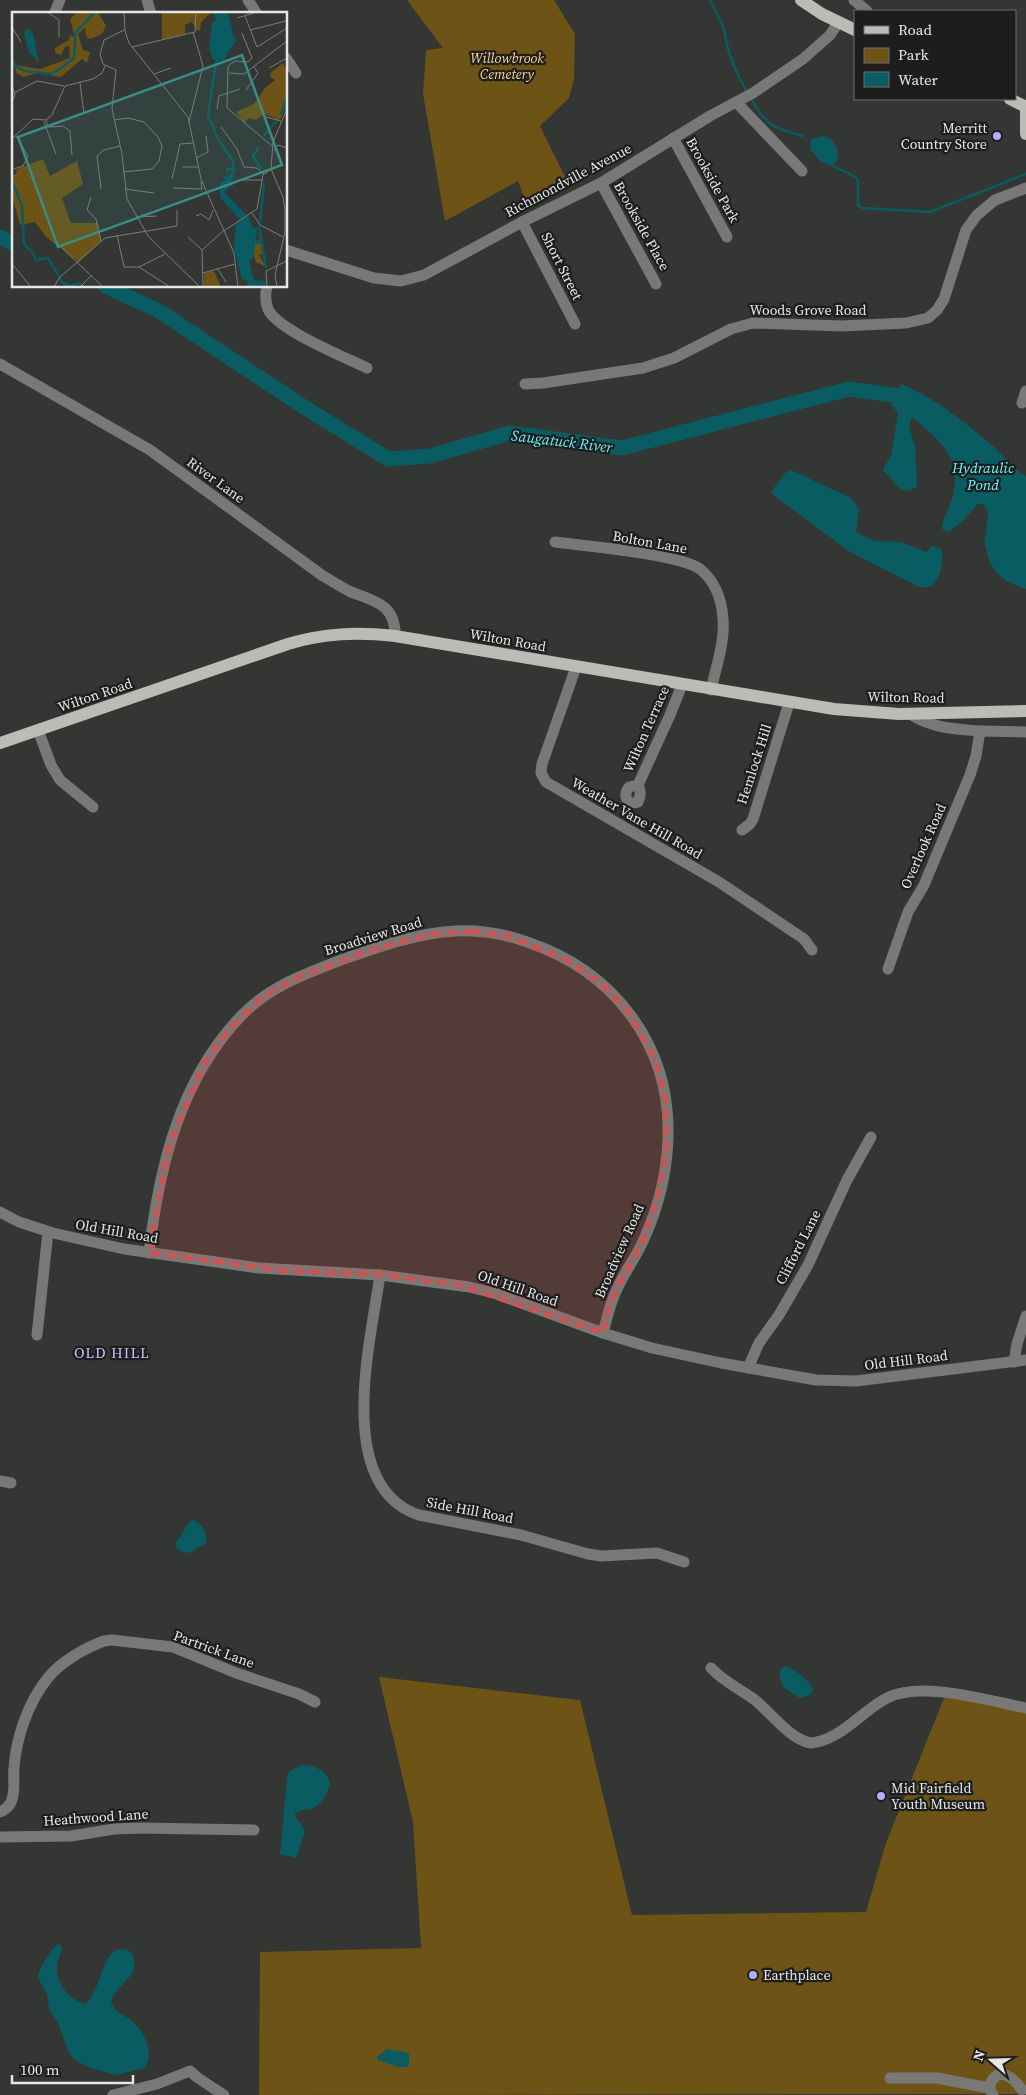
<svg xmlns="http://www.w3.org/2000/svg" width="1026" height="2095" viewBox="0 0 1026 2095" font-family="'Source Serif 4',serif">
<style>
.green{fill:#6d5315}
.water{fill:#095c61}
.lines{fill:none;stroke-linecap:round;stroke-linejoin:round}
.stream{stroke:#095c61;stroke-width:2.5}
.river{stroke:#095c61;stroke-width:15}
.minor{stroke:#787977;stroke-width:11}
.major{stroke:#bbbbb7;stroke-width:12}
.marked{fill:#d94e4e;fill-opacity:0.2;stroke:#d94e4e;stroke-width:4;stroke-dasharray:10 6;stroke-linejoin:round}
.poi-dot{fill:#b3adf9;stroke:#1c1d1c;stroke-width:2}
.labels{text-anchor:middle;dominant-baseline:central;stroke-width:4.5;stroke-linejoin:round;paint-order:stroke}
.park-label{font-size:14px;font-style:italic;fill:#fad893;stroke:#1c1d1c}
.poi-label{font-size:14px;fill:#e6e8e6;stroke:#1c1d1c;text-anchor:start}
.street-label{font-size:14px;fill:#e6e8e6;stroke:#1c1d1c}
.water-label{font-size:15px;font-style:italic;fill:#69f2fa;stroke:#1c1d1c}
.neighbourhood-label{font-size:15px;letter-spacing:1px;fill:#c2bef8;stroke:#1c1d1c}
.inset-river{fill:none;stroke:#095c61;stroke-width:2.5}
.inset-road{fill:none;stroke:#7b7d7b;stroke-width:1}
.view{fill:#3a8d86;fill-opacity:0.15;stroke:#3a8d86;stroke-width:2.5}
.inset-edge{fill:none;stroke:#e6e8e6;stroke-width:2.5}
</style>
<rect width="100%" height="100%" fill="#333633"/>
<g class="green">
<path d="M407 0H554L575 34 574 79 569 98 540 126 569 185 528 208 518 181 445 221 423 94 426 50 443 48Z"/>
<path d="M379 1677 580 1700 632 1915 866 1912 886 1843 946 1693 1026 1707V2094L259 2095 260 1952 421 1948 413 1822Z"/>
</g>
<g class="water">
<path d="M822 136 831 139 837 148 838 159 833 165 822 163 810 149 811 139Z"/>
<path d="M901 384C934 397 967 424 994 447 1005 457 1013 469 1026 476V589C1006 583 992 574 987 553 985 545 983 542 986 534 987 527 986 521 989 514L983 504H977C970 514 959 526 948 532L942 529C942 519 949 509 952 499 963 457 941 442 912 417L909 427 915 446 917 486C902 499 895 482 884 471L883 469 891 456 898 413 891 405Z"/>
<path d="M791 470 851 498 859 509 856 532 857 533 875 541 901 542 926 552 932 546 941 549C945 557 940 582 931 586 927 588 924 587 919 587L850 552 776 497 771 492 785 473Z"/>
<path d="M194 1520C203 1525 208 1532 206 1543L191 1552 184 1553 176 1548 175 1544C181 1537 184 1529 190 1521Z"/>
<path d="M786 1666C794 1668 811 1682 813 1690L810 1695 800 1698 784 1688 779 1675 781 1669Z"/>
<path d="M301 1765C314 1765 328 1770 330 1784 327 1794 321 1806 311 1809 305 1810 301 1809 295 1813L296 1818 301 1824 305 1832 296 1858 280 1854 287 1779 289 1772Z"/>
<path d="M59 1944 62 1947C61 1954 57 1961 57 1967 55 1983 71 2001 85 2004 102 1994 101 1941 127 1950 131 1951 133 1954 134 1959 138 1979 115 1985 111 2002 115 2012 124 2015 132 2021 145 2032 154 2052 145 2068L116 2075 88 2067 75 2060 69 2053 57 2021 49 2009 47 1994 38 1978C37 1971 52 1946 59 1944Z"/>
<path d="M387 2049 406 2052 409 2054V2064L407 2067C397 2069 387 2062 377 2060V2057Z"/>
</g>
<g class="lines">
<g class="stream">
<path d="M710 0C713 6 725 28 725 33 727 54 737 74 747 92"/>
<path d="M750 97C766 125 772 128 803 136"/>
<path d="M828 163C838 170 851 172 858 180V205L862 208 930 212 1026 174"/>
</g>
<g class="river">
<path d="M0 237 14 244"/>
<path d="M105 286 159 311 304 407 388 459 430 456 510 433 622 448 849 389 907 397 914 402"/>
</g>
<g class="minor">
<path d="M147 0 151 14"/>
<path d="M248 0 257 14"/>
<path d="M854 0 867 11"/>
<path d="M54 14 60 0"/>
<path d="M286 58 296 73"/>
<path d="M736 102 802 171"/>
<path d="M673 138 727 237"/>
<path d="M601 183 656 284"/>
<path d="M522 222 575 324"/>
<path d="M286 250 374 278 401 281 424 275 522 222 601 183 710 116 753 93 803 59 830 35 838 23"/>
<path d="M267 286C265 294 265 301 268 309 277 330 345 357 367 368"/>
<path d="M0 364 150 450 323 576C332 581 341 587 351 592 375 601 396 605 395 636"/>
<path d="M525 384 543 383 643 368 674 358 731 329 753 323 842 326 906 323 928 318 937 310 944 299 966 230 977 215 995 200 1026 188"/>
<path d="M1022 403 1026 391"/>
<path d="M555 542C584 546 680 554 700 569 715 581 722 600 723 619 725 642 716 667 711 690"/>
<path d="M576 667 542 764 541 773 546 782 719 882 804 939 812 950"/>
<path d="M38 730 51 765 60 780 93 807"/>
<path d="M980 731 1026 732"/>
<path d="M638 785 629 787C623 795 626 806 638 802 641 795 641 791 638 785L670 715 682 685"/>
<path d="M742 830 750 824 753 819 789 703"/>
<path d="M888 969 908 912 924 885 970 775 976 756 980 731C955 729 931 728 910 714"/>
<path d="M0 1212 19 1222 53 1233 124 1249 259 1268 380 1275 469 1287 494 1293 603 1333 652 1348 721 1363 816 1380 856 1381 1026 1360"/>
<path d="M149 1253C159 1167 180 1079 242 1015 269 987 304 974 341 960 378 947 416 933 456 931 480 930 505 934 527 942 614 971 671 1045 668 1138 667 1172 658 1208 644 1239 637 1256 625 1271 617 1289 610 1303 607 1318 603 1333"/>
<path d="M380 1275C371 1340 333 1486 419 1515L521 1535 588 1554 601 1556 657 1553 684 1562"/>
<path d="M37 1335 48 1232"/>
<path d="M1014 1362 1017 1344 1026 1316"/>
<path d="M748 1368 759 1343 779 1315 808 1265 847 1180 871 1137"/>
<path d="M0 1481 11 1483"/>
<path d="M711 1668C724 1682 740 1689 755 1700 772 1714 789 1738 810 1743 841 1741 863 1709 889 1697 923 1681 990 1701 1026 1708"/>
<path d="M0 1812C7 1809 12 1803 13 1795 15 1786 13 1777 14 1768 16 1738 28 1703 47 1679 60 1662 85 1648 104 1641L112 1640 173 1647 236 1673 299 1694 315 1702"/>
<path d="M0 1837 71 1836 114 1829 142 1828 254 1830"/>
<path d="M890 2078H937L989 2088 993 2095"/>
<path d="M989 2088C995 2065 1012 2075 1022 2090"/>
<path d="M113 2095 157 2084 190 2071 198 2078 224 2095"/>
</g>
<g class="major">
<path d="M801 0 822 14 855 30"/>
<path d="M1010 99 1026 107"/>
<path d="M1026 109V134"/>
<path d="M0 743 288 644C324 633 357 632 395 636L834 709 899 714 1026 711"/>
</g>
</g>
<path class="marked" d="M471 931 510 936 567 960 603 984 628 1011 655 1059 666 1100 667 1151 657 1201 643 1241 611 1302 603 1333 457 1285 380 1275 284 1271 149 1253 168 1147 204 1063 230 1028 263 996 297 977 376 948 431 934Z"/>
<g class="poi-dot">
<circle cx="997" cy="136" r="5"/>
<circle cx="881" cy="1796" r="5"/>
<circle cx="753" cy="1975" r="5"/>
</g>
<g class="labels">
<g class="park-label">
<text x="507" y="58">Willowbrook<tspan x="507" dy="16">Cemetery</tspan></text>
</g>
<g class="poi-label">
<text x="987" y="128" text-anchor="end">Merritt<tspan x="987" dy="16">Country Store</tspan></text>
<text x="891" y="1788">Mid Fairfield<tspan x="891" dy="16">Youth Museum</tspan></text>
<text x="763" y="1975">Earthplace</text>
</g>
<g class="street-label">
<text transform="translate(568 180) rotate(-28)">Richmondville Avenue</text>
<text transform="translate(713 180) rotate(61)">Brookside Park</text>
<text transform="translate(642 226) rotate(61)">Brookside Place</text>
<text transform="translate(562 266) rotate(63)">Short Street</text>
<text x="808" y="310">Woods Grove Road</text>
<text transform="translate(216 480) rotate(36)">River Lane</text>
<text transform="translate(650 542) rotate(10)">Bolton Lane</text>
<text transform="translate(508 640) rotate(10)">Wilton Road</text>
<text transform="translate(95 695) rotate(-19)">Wilton Road</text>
<text transform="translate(906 697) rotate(1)">Wilton Road</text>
<text transform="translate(646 729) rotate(-66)">Wilton Terrace</text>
<text transform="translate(754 764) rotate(-72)">Hemlock Hill</text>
<text transform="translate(637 818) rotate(30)">Weather Vane Hill Road</text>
<text transform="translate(923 846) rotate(-66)">Overlook Road</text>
<text transform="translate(373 936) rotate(-17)">Broadview Road</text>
<text transform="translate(117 1231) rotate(10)">Old Hill Road</text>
<text transform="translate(798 1247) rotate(-63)">Clifford Lane</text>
<text transform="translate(619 1251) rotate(-66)">Broadview Road</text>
<text transform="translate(518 1288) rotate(19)">Old Hill Road</text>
<text transform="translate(906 1360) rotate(-7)">Old Hill Road</text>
<text transform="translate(470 1510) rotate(11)">Side Hill Road</text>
<text transform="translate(214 1649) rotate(20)">Partrick Lane</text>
<text transform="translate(96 1817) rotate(-4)">Heathwood Lane</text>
</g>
<g class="water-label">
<text transform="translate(562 441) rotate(7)">Saugatuck River</text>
<text x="983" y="467">Hydraulic<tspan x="983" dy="17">Pond</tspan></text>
</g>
<g class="neighbourhood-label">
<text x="112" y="1352">OLD HILL</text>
</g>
</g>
<g transform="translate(12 12)">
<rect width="275" height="275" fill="#333633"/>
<path d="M66 0H86L94 14 90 22 78 27 74 24 73 16 66 22 71 38 78 40 75 51 70 47 49 65 26 61 11 65 4 61 3 53 28 57 58 46 57 34 53 35 49 43 43 41V36L57 28 58 23 63 26 58 7ZM150 0H200L189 10 188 18 185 19 180 10 173 13V22L150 28ZM271 51 275 58V93L268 108 252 102 244 108 237 106 232 111 224 100 242 92 253 76 263 68 258 65 259 60ZM31 147 38 164 65 149 71 172 50 186 59 211H86L89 229 67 250 34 225 23 210 8 213 0 184V163L4 162 5 157ZM249 231 250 242 247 243 254 255 244 250 242 244 243 232ZM202 259 209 275H192V261Z" fill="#6d5315"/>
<path d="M200 0H216L222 26 225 27 211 49 201 48 197 35 200 12 204 8ZM15 16 21 22 27 50 17 40 12 22ZM224 155 219 172 227 180 219 174 212 180 237 206 241 216H246L243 228 249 227V231L243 232 242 244 237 249 242 268 253 269 254 275H236L235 268H230L222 236 224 211 229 209 208 185V172L214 168 210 165 217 164 221 157 214 161V156Z" fill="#095c61"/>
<path class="inset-river" d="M0 45 2 53 12 59 38 62 45 59 62 46 64 20 83 0M205 45 196 103 206 127 221 149 222 158M269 103 275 85M252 124 265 108M247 135 241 144 249 157M0 169 10 194 12 232 19 239M248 210 252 170M247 214 254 256M20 239 24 248 36 246 51 271 59 274 67 271 72 275"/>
<path class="inset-road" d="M35 0 47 8V25M112 0 113 19 117 31 176 105 189 167 222 241 226 275M233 4 245 35 275 16M225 6 245 0M0 15 9 30M112 18 92 28 88 42 91 52 104 58 100 97 110 142 115 187 136 224 188 275M238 18 274 9M230 21 240 46 236 50 223 49 216 54 215 96 260 134M120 35 183 20 184 0M257 56 275 46M217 61 232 62 275 29M142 62 159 56M68 71 72 102M0 74 3 83 0 90M234 78 246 61 242 55M2 81 25 69 52 74M205 97 207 84 228 77M254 105 269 109M34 108 36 115 51 114 58 119 60 143M102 108 116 106 132 110 146 125 150 134 147 149 140 157 111 160M32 110 44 142M177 110 191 54 181 20M209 115 225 137 232 155 245 156 252 162M0 127 21 107 34 108 40 103 53 74 81 67 90 61 93 54M262 139 266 133 275 136M184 146 196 140 194 124M170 155H186M2 157 11 154 16 144 4 124M160 167 168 132 181 131M227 168H251M161 176 190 177 189 169M89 177 85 144 92 138 108 134M113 177 142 181M79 185 75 198 84 207 89 229M240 201 248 213 271 225M184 204 189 202 197 208 201 198M124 205 145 204M210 220 245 197 251 163 259 157M105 223 112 255H127L153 242M176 225 190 238M45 231 91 275M0 252 19 275M127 255 158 275M205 256 214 270M191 261 223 252M42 275 47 266 93 226 165 214V198M68 275 80 263M191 275 190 238 210 220M255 275 254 259 275 249M265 275 263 263 273 220V198L271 185 259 157 261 130 275 97"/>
<path class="view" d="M230 43 270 153 46 235 6 125Z"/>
<rect width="275" height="275" class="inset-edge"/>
</g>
<rect x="854" y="10" width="162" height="90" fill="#1c1d1c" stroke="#6d6e6d"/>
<rect x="864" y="26" width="25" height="8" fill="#bbbbb7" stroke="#6d6e6d"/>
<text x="898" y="35" font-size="15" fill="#e6e8e6">Road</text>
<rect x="864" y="48" width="25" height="15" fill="#6d5315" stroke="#6d6e6d"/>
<text x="898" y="60" font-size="15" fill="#e6e8e6">Park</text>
<rect x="864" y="72" width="25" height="15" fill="#095c61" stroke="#6d6e6d"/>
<text x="898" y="85" font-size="15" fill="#e6e8e6">Water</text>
<g transform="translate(991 2060) rotate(290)" stroke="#1c1d1c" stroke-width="4" paint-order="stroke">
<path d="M0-4L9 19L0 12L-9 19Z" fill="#e6e8e6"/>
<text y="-8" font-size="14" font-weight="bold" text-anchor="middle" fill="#e6e8e6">N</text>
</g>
<path d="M12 2075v8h121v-8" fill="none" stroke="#e6e8e6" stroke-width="2.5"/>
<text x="20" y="2075" font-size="15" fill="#e6e8e6" stroke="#1c1d1c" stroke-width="4" paint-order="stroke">100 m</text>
</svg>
